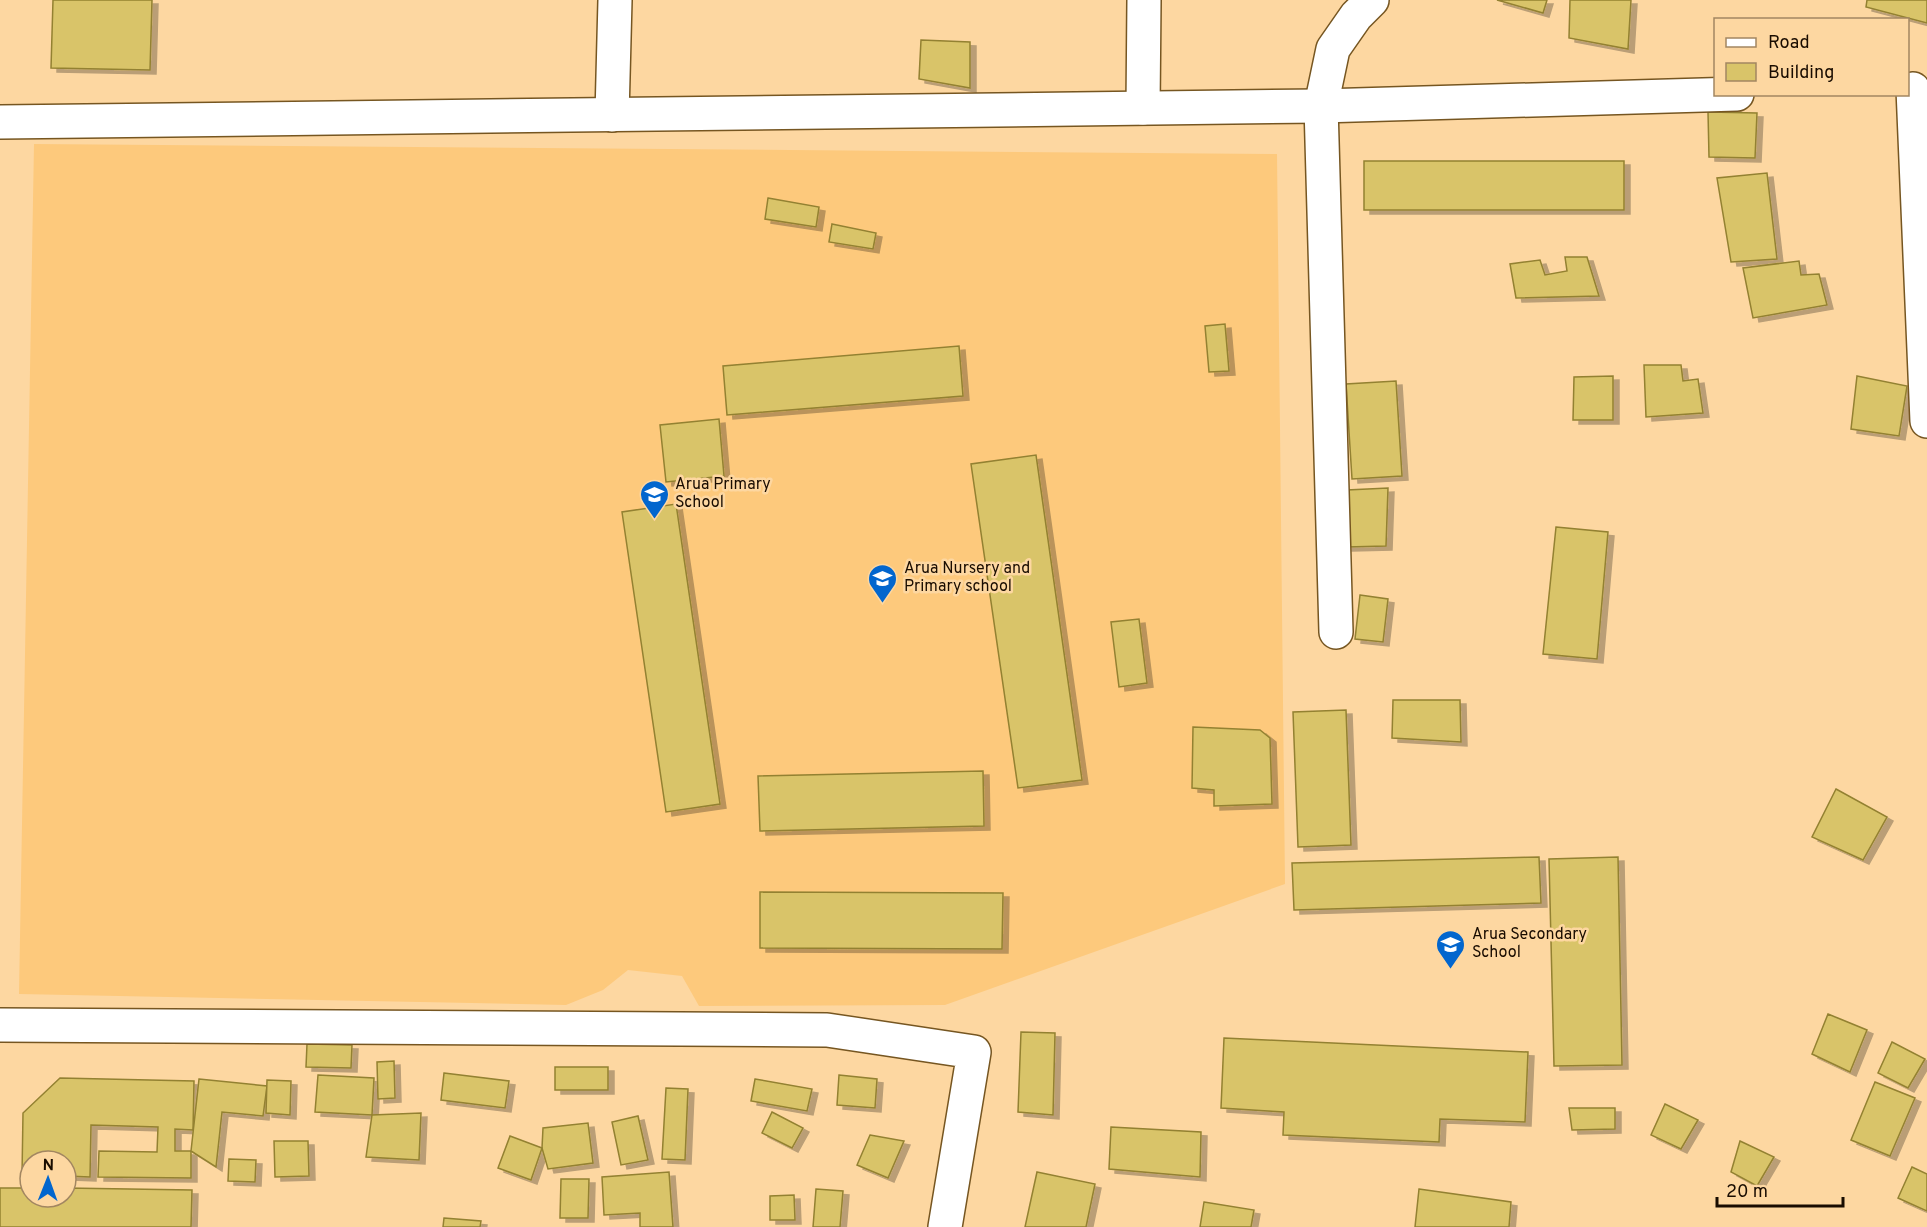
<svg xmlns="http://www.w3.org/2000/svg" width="1927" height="1227" viewBox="0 0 1927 1227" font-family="Overpass,sans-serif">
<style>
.built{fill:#fdc97c}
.building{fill:#d9c469;stroke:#938131;stroke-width:1.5;filter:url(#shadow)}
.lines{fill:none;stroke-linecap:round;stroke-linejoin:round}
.street-casing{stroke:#765621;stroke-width:36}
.street{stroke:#fff;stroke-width:33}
.labels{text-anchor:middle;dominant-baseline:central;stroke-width:5;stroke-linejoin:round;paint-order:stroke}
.poi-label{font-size:16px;fill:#190c00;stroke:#fdd7a1;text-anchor:start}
</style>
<defs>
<filter id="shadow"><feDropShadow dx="6" dy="4" stdDeviation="0" flood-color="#0004"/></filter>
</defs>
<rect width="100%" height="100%" fill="#fdd7a1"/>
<path class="built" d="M34 144 1277 154 1285 884 945 1005 699 1006 682 976 628 970 603 990 566 1005 19 994Z"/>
<g class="building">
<path d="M53 0H152L150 70 51 68Z"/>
<path d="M1497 0H1547L1543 13Z"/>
<path d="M1570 0H1631L1628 49 1569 38Z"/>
<path d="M1867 0H1927V23L1866 7Z"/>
<path d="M921 40 970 42V88L919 79Z"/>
<path d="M1708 112 1757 113 1755 158 1709 157Z"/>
<rect x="1364" y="161" width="260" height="49"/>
<path d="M1767 173 1777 259 1731 262 1717 178Z"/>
<path d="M768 198 819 207 816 227 765 219Z"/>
<path d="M832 224 876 233 873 249 829 242Z"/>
<path d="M1565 257H1587L1599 296 1516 298 1510 264 1540 260 1545 275 1567 271Z"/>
<path d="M1799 261 1801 275 1819 274 1827 305 1753 318 1743 268Z"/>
<path d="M1225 324 1229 371 1209 372 1205 326Z"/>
<path d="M959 346 963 396 727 415 723 366Z"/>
<path d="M1644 365H1681L1683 381 1698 379 1703 413 1646 417Z"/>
<path d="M1613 376V420H1573L1574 377Z"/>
<path d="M1857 376 1907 386 1899 436 1851 429Z"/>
<path d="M1396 381 1402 476 1352 479 1346 384Z"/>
<path d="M719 419 724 476 666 482 660 425Z"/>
<path d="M1036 455 1082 780 1018 788 971 464Z"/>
<path d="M1388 488 1386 546 1346 547 1347 490Z"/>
<path d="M676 504 720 804 666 812 622 512Z"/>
<path d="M1556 527 1608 532 1597 659 1543 654Z"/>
<path d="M1360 595 1388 599 1383 642 1355 639Z"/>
<path d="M1139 619 1147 683 1119 687 1111 622Z"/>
<path d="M1393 700H1460L1461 742 1392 738Z"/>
<path d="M1346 710 1351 845 1298 847 1293 712Z"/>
<path d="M1193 727 1260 730 1270 738 1272 804 1214 806V790L1192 788Z"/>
<path d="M983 771 984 826 760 831 758 776Z"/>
<path d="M1836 789 1887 817 1863 860 1812 837Z"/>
<path d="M1539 857 1541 903 1294 910 1292 863Z"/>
<path d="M1618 857 1622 1065 1554 1066 1549 859Z"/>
<path d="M760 892 1003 893 1002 949 760 948Z"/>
<path d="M1828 1014 1867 1030 1850 1072 1812 1054Z"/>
<path d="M1021 1032 1055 1033 1053 1115 1018 1112Z"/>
<path d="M1224 1038 1528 1052 1525 1122 1440 1119 1439 1142 1283 1135 1284 1112 1221 1108Z"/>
<path d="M1892 1042 1925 1059 1908 1088 1878 1073Z"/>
<path d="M307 1044 352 1045 351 1068 306 1067Z"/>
<path d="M394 1061 395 1098 378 1099 377 1062Z"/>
<rect x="555" y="1067" width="53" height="23"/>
<path d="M444 1073 509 1081 505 1108 441 1100Z"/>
<path d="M318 1075 374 1078 372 1115 315 1112Z"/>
<path d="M839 1075 877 1079 875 1108 837 1105Z"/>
<path d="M60 1078 194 1081 193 1130 175 1129V1151H191V1178L98 1177 99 1151 157 1152 158 1127 91 1125 90 1177 66 1176V1161H30V1176L22 1175 23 1113Z"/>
<path d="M199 1079 267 1086 263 1116 222 1112 216 1167 191 1151Z"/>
<path d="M755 1079 812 1089 807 1111 751 1101Z"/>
<path d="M267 1080 291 1081 290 1115 266 1113Z"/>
<path d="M1875 1082 1915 1098 1890 1156 1851 1140Z"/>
<path d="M666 1088 688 1089 685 1160 662 1159Z"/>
<path d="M1665 1104 1698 1120 1681 1149 1651 1135Z"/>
<path d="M1569 1108H1615V1129L1572 1130Z"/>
<path d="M772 1112 803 1128 792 1148 762 1133Z"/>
<path d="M421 1113 419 1160 366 1157 372 1115Z"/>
<path d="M638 1116 648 1160 621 1165 612 1122Z"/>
<path d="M588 1123 593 1163 548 1169 542 1148 543 1128Z"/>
<path d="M1111 1127 1201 1132 1200 1177 1109 1169Z"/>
<path d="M870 1135 904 1141 888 1178 857 1165Z"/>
<path d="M510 1136 542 1148 531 1180 498 1168Z"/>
<path d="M274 1141H308L309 1176 275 1177Z"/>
<path d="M1740 1141 1774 1157 1757 1186 1731 1172Z"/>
<path d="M229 1159 256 1160 255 1182 228 1181Z"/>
<path d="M1912 1167 1927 1174V1211L1898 1198Z"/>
<path d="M669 1172 673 1227H640V1213L604 1215 602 1177Z"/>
<path d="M1037 1172 1095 1184 1086 1227H1025Z"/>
<path d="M561 1179H589L588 1218H560Z"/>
<path d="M0 1188H30V1197H66V1188L192 1190 191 1227H0Z"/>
<path d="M816 1189 843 1191 840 1227H813Z"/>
<path d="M1419 1189 1511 1202 1509 1227H1415Z"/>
<path d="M794 1195 795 1220H770V1196Z"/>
<path d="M1204 1202 1254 1210 1251 1227H1200Z"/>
<path d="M444 1218 481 1221 480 1227H443Z"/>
</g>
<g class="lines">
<defs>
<g id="street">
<path d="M1913 89 1927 421"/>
<path d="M1143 108 1144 0"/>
<path d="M612 115 615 0"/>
<path d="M0 122 1321 106 1737 94"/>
<path d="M1336 632 1321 106 1333 49 1356 16 1372 0"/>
<path d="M0 1025 827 1030 974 1052 945 1227"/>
</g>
</defs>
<use href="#street" class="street-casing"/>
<use href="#street" class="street"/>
</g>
<defs>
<symbol id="school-pin" viewBox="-11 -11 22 30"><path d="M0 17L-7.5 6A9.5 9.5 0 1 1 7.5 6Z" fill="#0266ce" stroke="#fdd7a1"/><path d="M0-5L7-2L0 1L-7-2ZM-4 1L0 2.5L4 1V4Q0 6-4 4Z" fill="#fff"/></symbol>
</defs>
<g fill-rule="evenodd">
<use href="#school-pin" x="638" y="478" width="33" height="45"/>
<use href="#school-pin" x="866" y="562" width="33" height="45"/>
<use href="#school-pin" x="1434" y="928" width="33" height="45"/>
</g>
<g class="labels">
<g class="poi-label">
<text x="675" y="485">Arua Primary<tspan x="675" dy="18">School</tspan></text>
<text x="904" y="569">Arua Nursery and<tspan x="904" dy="18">Primary school</tspan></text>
<text x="1472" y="935">Arua Secondary<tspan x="1472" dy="18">School</tspan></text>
</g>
</g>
<rect x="1714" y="18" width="195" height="78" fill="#fdd7a1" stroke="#a28661" stroke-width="1.5"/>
<rect x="1726" y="38" width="30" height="9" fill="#ffffff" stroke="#a28661" stroke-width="1.5"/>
<text x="1768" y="48" font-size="18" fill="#190c00">Road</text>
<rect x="1726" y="63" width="30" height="18" fill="#d9c469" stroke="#a28661" stroke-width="1.5"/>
<text x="1768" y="78" font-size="18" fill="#190c00">Building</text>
<g transform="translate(48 1179) rotate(1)"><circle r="28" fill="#fdd7a1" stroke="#a28661" stroke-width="1.5"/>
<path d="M0-4.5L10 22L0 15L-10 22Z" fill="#0266ce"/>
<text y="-9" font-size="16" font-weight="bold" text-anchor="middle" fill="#190c00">N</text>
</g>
<path d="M1717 1197v9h126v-9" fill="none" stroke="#190c00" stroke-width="3"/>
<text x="1726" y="1197" font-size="18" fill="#190c00" stroke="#fdd7a1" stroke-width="4.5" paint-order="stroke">20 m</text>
</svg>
